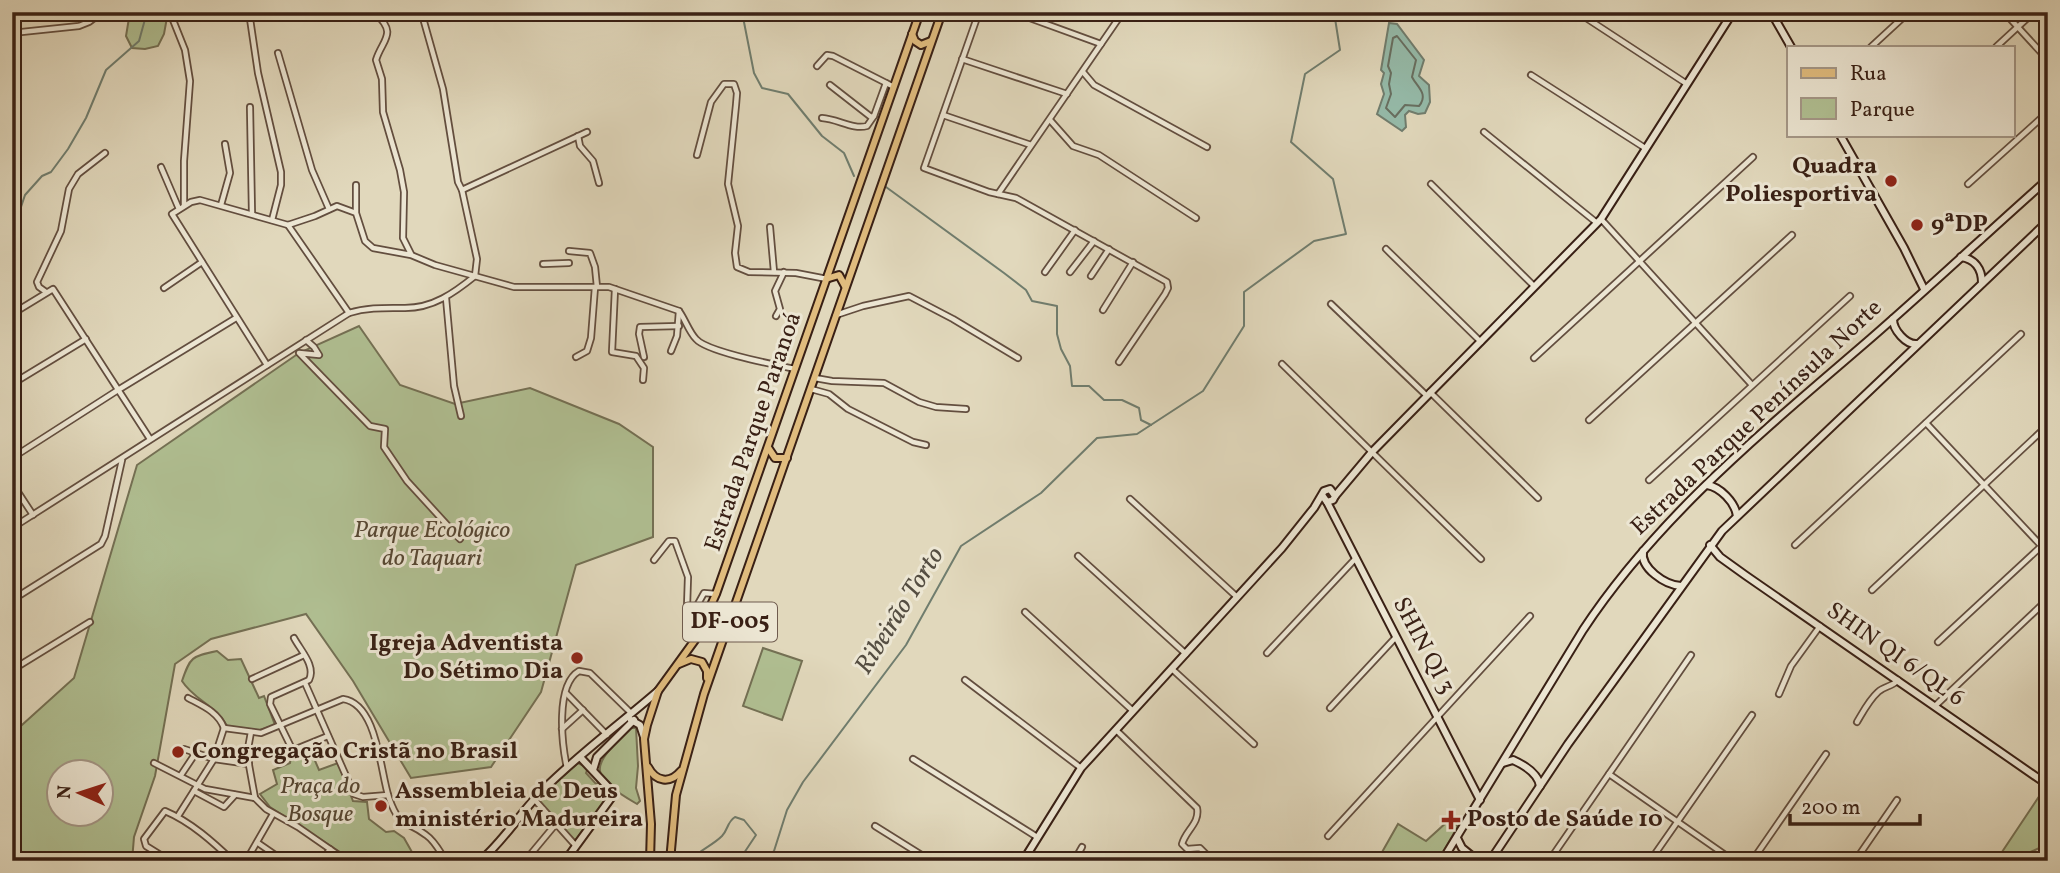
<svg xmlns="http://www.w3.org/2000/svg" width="2060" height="873" viewBox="0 0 2060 873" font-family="Vollkorn,serif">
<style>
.green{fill:#b0bf92;stroke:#747054;stroke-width:2;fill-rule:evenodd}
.water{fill:#95bbaa;stroke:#707d6e;stroke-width:2}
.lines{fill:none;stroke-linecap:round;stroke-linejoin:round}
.shore{stroke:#676e60;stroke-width:2}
.stream{stroke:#707d6e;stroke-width:2}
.street-casing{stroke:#634e3f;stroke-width:8}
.secondary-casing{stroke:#392015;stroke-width:10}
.primary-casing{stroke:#392015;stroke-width:10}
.street{stroke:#ece6d3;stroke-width:4.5}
.secondary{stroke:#ece6d3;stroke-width:6}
.primary{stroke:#e0bc7e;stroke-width:6}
.poi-dot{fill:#8f2418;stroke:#ece6d3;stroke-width:2.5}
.labels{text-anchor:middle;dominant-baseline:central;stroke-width:6;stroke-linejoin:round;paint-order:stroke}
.shield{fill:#ece6d3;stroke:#6f5b4e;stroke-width:2}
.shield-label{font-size:23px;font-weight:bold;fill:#392015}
.poi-label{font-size:24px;font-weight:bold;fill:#392015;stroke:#ece6d3;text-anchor:start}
.street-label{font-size:24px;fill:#392015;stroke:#ece6d3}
.park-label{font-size:24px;font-style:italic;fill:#574834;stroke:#ece6d3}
.water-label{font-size:26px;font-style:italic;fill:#554e42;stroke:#ece6d3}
</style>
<rect width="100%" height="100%" fill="#e1d8bc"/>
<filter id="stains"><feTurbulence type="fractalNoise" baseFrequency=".00286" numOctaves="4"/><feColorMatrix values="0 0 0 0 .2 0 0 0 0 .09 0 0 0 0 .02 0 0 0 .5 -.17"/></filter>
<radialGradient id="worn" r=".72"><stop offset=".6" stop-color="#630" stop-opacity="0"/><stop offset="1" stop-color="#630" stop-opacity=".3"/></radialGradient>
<g class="green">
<path d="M130 12H168L164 34 158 46 145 49 132 48 126 36Z"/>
<path d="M359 326 400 385 455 404 530 388 619 424 653 447V537L576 565 541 692 491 767 411 778 353 681 306 614 211 639 175 664 155 776 134 837 132 861H12V734L74 678 137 465 299 353ZM60 772H102V814H60Z"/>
<path d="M763 648 802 661 782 720 743 706Z"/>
<path d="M217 651 228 660 241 659 259 698 264 696 275 725 257 731 227 726C217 706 194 700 182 681 190 657 192 656 217 651Z"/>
<path d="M631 728H636L638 766 636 788 640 801 637 804C585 774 592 766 631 728Z"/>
<path d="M310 749 319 770 338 763 353 801 367 802 369 819 386 832 394 831 404 838 417 861H380L371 856 368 861H354L270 807 260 794 277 784 273 770 290 763 291 756Z"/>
<path d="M578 763 588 768 586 773 596 784 599 782 608 791 609 796 575 841 539 802V798Z"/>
<path d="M2044 789 2048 792V844L2011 861H1996Z"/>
<path d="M1447 822 1458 826 1438 861H1377L1398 824 1426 841Z"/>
</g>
<path class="water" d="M1389 23 1397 24 1424 60 1419 76 1429 85 1430 102 1425 113 1418 114 1409 111 1405 115 1406 127 1402 131 1377 114 1384 94 1381 84 1384 73 1381 70Z"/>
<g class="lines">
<path class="shore" d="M1397 36 1416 60 1412 77C1417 87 1429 94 1419 106L1405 105 1395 117 1386 108 1391 94 1389 84 1391 73 1388 66 1393 38Z"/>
<g class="stream">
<path d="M742 12 754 73 762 88 788 94 822 136 844 153 854 176"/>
<path d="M886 187 1004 273 1026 290 1032 301 1057 306V334L1061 349 1070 366 1072 386H1089L1104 400H1122L1139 408 1141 420 1151 425"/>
<path d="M12 220 17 219 25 195 42 176 51 172 68 149 86 118 106 70 139 41 147 12"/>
<path d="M690 861C699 850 712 846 722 836 728 830 727 822 735 817L744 820 756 835 742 856 743 861"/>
<path d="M764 861 774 851 787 810 803 782 906 645 961 546 1041 493 1097 438 1137 434 1203 391 1244 326V292L1314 241 1346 234 1333 179 1291 142 1305 74 1340 50 1334 12"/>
</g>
<defs>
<g id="street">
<path d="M173 12V20L185 50 190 81 184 161V205"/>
<path d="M249 12 258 73 281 172V185L272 220"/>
<path d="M757 12H777"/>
<path d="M979 12 924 168 989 192 1016 198 1167 282 1168 288 1165 294 1119 362"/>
<path d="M1013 12 1101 44"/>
<path d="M1577 12 1687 84"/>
<path d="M1716 12 1728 20"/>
<path d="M2004 12 2048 60"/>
<path d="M376 14C398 34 382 40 376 60L382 79 383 112 400 170 404 192 403 238 411 254"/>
<path d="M12 33 79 26 89 22 101 13"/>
<path d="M1871 47 1909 12"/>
<path d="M1996 47 2034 12"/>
<path d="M278 53 312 170 329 209"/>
<path d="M962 59 1067 94"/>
<path d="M817 66 827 55 833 56 894 87"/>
<path d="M1083 72 1094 85 1207 147"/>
<path d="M1531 75 1645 148"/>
<path d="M830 85 871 117 874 116 886 83"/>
<path d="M250 107 252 214"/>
<path d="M943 115 1031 145"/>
<path d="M822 118C838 119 853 130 867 126L874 116"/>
<path d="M1050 120 1073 146 1099 155 1196 218"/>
<path d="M1484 132 1597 223"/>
<path d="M578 136 580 146 593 161 599 183"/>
<path d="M697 155 711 102 724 84H734L737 93 736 105 728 184 738 226 735 253 737 267 749 272 796 273 827 279"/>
<path d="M161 167 179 209"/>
<path d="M1431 184 1534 286"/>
<path d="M1968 184 2048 112"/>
<path d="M462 190 587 132"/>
<path d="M998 194 1123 12"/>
<path d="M221 205 230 173 225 144"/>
<path d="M356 212V185"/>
<path d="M1601 219 1752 385"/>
<path d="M288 225 349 313"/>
<path d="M770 227 774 272"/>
<path d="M1386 249 1481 342"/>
<path d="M569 251 590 253 595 267 597 287"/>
<path d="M543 264 569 263"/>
<path d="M1045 272 1075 230"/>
<path d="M1070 272 1094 241"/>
<path d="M1091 276 1109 249"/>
<path d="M164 288 202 262"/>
<path d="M615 289 612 352 636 356 644 368 643 380"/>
<path d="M46 292 39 287 37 282 61 231 69 189 78 174 105 153"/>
<path d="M446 298 454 386 461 416"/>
<path d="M1331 304 1427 396"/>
<path d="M1103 310 1133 262"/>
<path d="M12 314 53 289 150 439"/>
<path d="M836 315 863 306 909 296 953 319 1018 358"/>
<path d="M776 316 780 309 775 291 784 272"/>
<path d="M306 340 314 347 319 355 299 353 370 426 385 429 384 447 407 481 460 539"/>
<path d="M671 351 677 336 679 311"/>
<path d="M576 357 587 351 591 338 595 287"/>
<path d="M644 357 639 334 640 327 679 326"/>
<path d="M1534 358 1753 157"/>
<path d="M1282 364 1481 559"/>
<path d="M267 365 172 214 191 202 200 200 288 225 315 216 337 206 356 213 365 241 373 248 411 255 435 265 514 287H609L679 311C685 319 689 332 696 339 707 352 776 365 795 369"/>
<path d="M815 378 832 381 884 383 919 402 936 407 966 409"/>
<path d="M12 384 86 339"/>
<path d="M811 389 829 394 848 409 913 442 926 445"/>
<path d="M1430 392 1538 498"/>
<path d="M1589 420 1792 235"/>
<path d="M1926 423 2048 553"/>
<path d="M12 458 118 390 236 318"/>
<path d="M1649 480 1850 296"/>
<path d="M12 483 33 515"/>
<path d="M1130 499 1237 597"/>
<path d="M12 528 349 313C368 307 386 308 405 308 433 308 454 293 475 276L477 259 462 190 458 182 443 89 423 18"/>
<path d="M1795 545 2021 334"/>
<path d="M1078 556 1186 654"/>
<path d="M654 560 669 541H675L688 577 687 607 690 612 694 611 704 593 716 594"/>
<path d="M1872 590 2048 425"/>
<path d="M12 600 101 544 105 536 122 460"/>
<path d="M1025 612 1133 711"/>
<path d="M294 638C301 651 316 666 309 680L271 697 270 704 292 749H296L328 736"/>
<path d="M1938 642 2048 540"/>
<path d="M1267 653 1356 558"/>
<path d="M2044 663 2048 659"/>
<path d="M1172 669 1254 744"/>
<path d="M12 670 90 622"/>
<path d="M252 679 304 655"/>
<path d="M965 680 1081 768"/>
<path d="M305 683 354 794 363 797 388 795"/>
<path d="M567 694 607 735"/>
<path d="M1779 694 1791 666 1820 626"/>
<path d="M188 698C203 706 218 712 224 728"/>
<path d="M1935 706 2048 599"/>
<path d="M1330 708 1396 637"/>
<path d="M1857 722C1863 712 1869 700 1878 692 1884 686 1892 687 1898 680"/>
<path d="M224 728 261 733 343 699C378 704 380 772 389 798 400 829 405 819 426 835 435 841 440 852 446 861"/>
<path d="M562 729 583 710"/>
<path d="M1116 730 1197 808C1200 823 1186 830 1182 844L1187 849 1200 848 1208 856"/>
<path d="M251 732 247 754 255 798"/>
<path d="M184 749 214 759 249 764"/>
<path d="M913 759 1037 837"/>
<path d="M154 763 205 789 255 798"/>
<path d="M567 768C562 745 555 685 579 671L590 673 631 713"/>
<path d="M1609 774 1734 861"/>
<path d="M181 775 195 754"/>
<path d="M194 791 224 807 235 795"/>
<path d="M255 798 266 809 298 827 347 861"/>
<path d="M534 799 576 846"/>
<path d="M178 816 214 759 224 728"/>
<path d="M875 826 931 861"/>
<path d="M1328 836 1530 616"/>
<path d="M258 843 284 861"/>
<path d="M170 861 146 846 144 839 165 811C191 822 213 842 233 861"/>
<path d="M246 861 273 814"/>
<path d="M322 861 330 849"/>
<path d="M525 861 555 825"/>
<path d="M584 861H586"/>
<path d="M1074 861 1082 847"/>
<path d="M1549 861 1691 655"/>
<path d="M1650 861 1752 715"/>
<path d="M1752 861 1826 754"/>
<path d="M1855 861 1897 800"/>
</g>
<g id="secondary">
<path d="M1771 12 1791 47"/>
<path d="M1840 135 1904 248 1924 289"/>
<path d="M1961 257C1975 259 1982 269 1982 283"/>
<path d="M1893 319C1893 330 1906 345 1917 344"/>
<path d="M1707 485C1720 487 1735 502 1737 516"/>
<path d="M1335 496 1372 452 1601 219 1733 12"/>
<path d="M1327 502 1480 800"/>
<path d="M1710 545 1720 557 1745 575 2048 785"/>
<path d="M1643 551C1640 568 1665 585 1681 586"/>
<path d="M631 720 640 725 644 737"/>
<path d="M1503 763 1513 760C1524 765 1538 773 1540 786"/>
<path d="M593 770 597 757 634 720"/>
<path d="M1457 838 1462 848 1478 861"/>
<path d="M480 861C505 840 521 811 544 789 579 754 621 723 658 691"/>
<path d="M565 861 611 798 610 789 580 757"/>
<path d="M1023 861 1081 768 1282 548 1314 508 1324 491 1330 489 1335 496 1333 500 1327 502 1322 495"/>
<path d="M1442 861 1583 630C1658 516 1767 428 1870 339 1930 287 1988 232 2048 179"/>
<path d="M1490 861 1568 744 1722 531 2048 221"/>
<path d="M2028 861 2048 852"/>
</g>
<g id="primary">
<path d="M912 34 915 41 921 45 931 41"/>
<path d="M829 278 839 275 845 286"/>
<path d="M769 449 775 458H787"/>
<path d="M679 664 691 659 702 662 707 671V678"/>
<path d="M648 767C656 782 670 784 681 771"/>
<path d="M650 861 651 824 644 739 647 725 658 691 695 640 716 594 920 12"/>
<path d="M670 861 676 795 704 694 942 12"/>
</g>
</defs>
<use href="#street" class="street-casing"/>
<use href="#secondary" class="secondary-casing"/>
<use href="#primary" class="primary-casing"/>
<use href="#street" class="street"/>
<use href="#secondary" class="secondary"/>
<use href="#primary" class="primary"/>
</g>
<g class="poi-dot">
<circle cx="1891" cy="181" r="7"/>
<circle cx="1917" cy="225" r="7"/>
<circle cx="577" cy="658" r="7"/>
<circle cx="178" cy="752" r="7"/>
<circle cx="381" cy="806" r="7"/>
<path d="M1447.5 809.5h7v7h7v7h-7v7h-7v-7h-7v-7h7z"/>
</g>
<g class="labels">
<rect class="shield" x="683" y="602.5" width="94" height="39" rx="5"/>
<g class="shield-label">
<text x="730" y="622">DF-005</text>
</g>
<g class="poi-label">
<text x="1877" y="167" text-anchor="end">Quadra<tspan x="1877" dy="28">Poliesportiva</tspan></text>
<text x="1931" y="225">9ªDP</text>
<text x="563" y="644" text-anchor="end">Igreja Adventista<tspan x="563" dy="28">Do Sétimo Dia</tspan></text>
<text x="192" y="752">Congregação Cristã no Brasil</text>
<text x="395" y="792">Assembleia de Deus<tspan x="395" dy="28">ministério Madureira</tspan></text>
<text x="1467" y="820">Posto de Saúde 10</text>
</g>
<g class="street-label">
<text transform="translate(1757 418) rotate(-43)">Estrada Parque Península Norte</text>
<text transform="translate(754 432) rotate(-71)">Estrada Parque Paranoá</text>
<text transform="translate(1423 646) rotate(62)">SHIN QI 3</text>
<text transform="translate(1895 655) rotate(35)">SHIN QI 6/QL 6</text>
</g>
<g class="park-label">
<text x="432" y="531">Parque Ecológico<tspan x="432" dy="28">do Taquari</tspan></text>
<text x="320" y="787">Praça do<tspan x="320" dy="28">Bosque</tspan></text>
</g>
<g class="water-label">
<text transform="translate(900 611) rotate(-58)">Ribeirão Torto</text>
</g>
</g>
<rect width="2060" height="873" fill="none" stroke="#e1d8bc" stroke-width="42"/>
<rect x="14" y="14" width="2032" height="845" fill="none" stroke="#392015" stroke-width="3.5"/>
<rect x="21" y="21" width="2018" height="831" fill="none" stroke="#392015" stroke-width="2"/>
<rect x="1787" y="46" width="228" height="91" fill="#ece6d3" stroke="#a49787" stroke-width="2"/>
<rect x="1801" y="68" width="35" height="10" fill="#e0bc7e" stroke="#a49787" stroke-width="2"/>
<text x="1850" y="80" font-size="21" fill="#392015">Rua</text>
<rect x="1801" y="98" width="35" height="21" fill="#b0bf92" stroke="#a49787" stroke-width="2"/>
<text x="1850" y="116" font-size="21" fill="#392015">Parque</text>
<g transform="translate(80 793) rotate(273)"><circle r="33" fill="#ece6d3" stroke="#a49787" stroke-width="2"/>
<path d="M0-5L12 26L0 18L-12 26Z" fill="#8f2418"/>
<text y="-10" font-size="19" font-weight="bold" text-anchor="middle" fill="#392015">N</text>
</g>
<path d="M1790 814v10h130v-10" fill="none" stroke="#392015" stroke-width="3.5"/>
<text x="1801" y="814" font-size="21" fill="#392015" stroke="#ece6d3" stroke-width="5" paint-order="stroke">200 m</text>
<rect width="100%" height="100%" filter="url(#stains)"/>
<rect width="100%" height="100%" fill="url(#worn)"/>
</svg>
